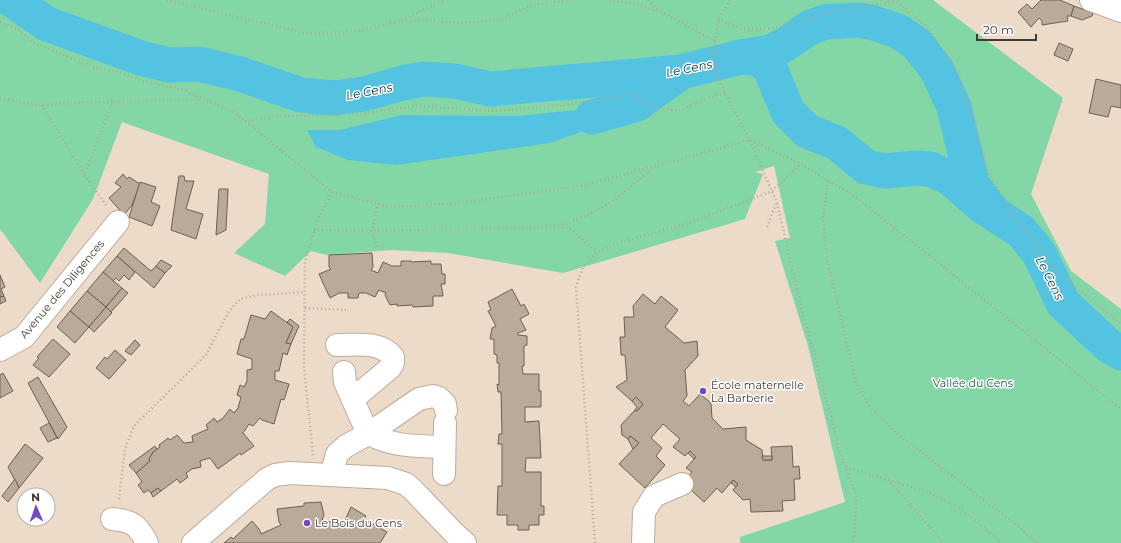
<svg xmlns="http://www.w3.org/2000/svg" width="1121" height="543" viewBox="0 0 1121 543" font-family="Montserrat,sans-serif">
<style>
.green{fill:#83d6a6}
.water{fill:#53c3e1}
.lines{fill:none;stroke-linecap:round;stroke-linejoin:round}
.river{stroke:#53c3e1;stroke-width:35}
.building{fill:#baaa99;stroke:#6e6050}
.minor-casing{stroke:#bdac9b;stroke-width:24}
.path{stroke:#b4a698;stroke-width:2.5;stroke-dasharray:1 3;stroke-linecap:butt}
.minor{stroke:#fff;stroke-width:22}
.poi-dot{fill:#7549c1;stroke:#fff;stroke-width:1.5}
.labels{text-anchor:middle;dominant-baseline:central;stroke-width:3;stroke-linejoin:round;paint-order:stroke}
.street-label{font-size:11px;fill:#413a33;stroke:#fff}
.park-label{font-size:11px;fill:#1d5c3c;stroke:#fff}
.poi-label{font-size:11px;fill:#413a33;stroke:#fff;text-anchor:start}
.water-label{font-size:12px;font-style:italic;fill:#003642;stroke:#fff}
</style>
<rect width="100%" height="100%" fill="#ecdbc9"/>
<path class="green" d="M0 0H933L1063 98 1031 194 1071 271 1121 309V543H740V537L845 502 808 346 775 241 790 238 774 166 755 172 763 174 745 219 563 273 448 253 391 250 327 255 311 251 285 276 234 253 265 224 269 174 122 122 93 199 40 283 0 229Z"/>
<path class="water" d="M637 104 625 116 550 143 396 165 348 160 316 147 307 130H340L402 115 517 116Z"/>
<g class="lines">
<g class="river">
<path d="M12 0 47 24 141 58 169 65 199 64 240 74 301 95 333 98 364 94 402 83 424 79 455 81 490 89 681 72 741 57 771 52 786 44 809 28 825 22 859 20 874 23 898 31 917 44 937 70 954 107 972 183 986 204 999 217"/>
<path d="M741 57 758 58 770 68 788 112 807 131 837 143 866 167 885 171 916 168 930 169 950 178 982 206 1021 231 1039 253 1063 303 1109 346 1121 353"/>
<path d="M592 117 637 104 681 72"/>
</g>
</g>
<g class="building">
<path d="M1041 0H1060L1074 6 1071 16H1067L1068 21 1042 25V21L1039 18 1031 27 1018 12 1027 4 1032 9Z"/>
<path d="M1074 6 1093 13 1092 16 1082 20 1071 16Z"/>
<path d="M1059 43 1073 49 1068 61 1054 55Z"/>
<path d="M1096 79 1121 85V108L1111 106 1108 117 1089 113Z"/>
<path d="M123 174 127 179 129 177 140 184 132 205 124 215 109 198 121 187 115 183Z"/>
<path d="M179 176H184L185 181H194L186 209 203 214 196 239 171 230Z"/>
<path d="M140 182 156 187 151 202 160 206 152 226 129 217Z"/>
<path d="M219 189H228L226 230 216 235Z"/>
<path d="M124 248 151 271 156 266 165 273 154 288 117 256Z"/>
<path d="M372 253 373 267 371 270 378 273 383 262 392 266H401V261H411V262L431 261V264H441L442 274H445V284H441L443 296H433V306L413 307 412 305 397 306V304L390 305 385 295 386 293 379 290 375 297 366 293H359L358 298H348V293H339L330 298 319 274 331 269 329 267V255Z"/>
<path d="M117 256 135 272 129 280 124 275 119 281 116 278 113 281 103 272Z"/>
<path d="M161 260 172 266 165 273 156 266Z"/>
<path d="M103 272 122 288 106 307 87 291Z"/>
<path d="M0 275 5 287 1 289 4 296 0 297Z"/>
<path d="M122 288 128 293 111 312 106 307Z"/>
<path d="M512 289 521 306 524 304 529 314 520 319 526 330 518 333V335L527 336V345L524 346V366H522L523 374H539V391H541V407H525V422L539 421 541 458H526L525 472H541V506H544V515H539V525H529V530H518V525H507V515H497L498 486H502V444H498L499 434H502L501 392H498L497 384 499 385V363H497V355L494 354V339H490L492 328 496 326 488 311 491 310 488 302Z"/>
<path d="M87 291 106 307 89 327 70 311Z"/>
<path d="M643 294 655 304 661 296 678 310 665 327 684 343 697 341 698 356 685 370 687 396 683 401 689 406 700 394 711 403 712 418 723 429 746 427V440L762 450 763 460H772L771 447 792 446 793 467 799 466 800 479H794L795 500 782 501 783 511 751 512 750 499 743 500 733 490 738 484 733 480 722 493 717 488 704 502 691 490 689 493H686L682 484 692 472 686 468 696 457 690 451 685 456 673 447 680 439 663 424 651 438 662 448 656 456 665 465 645 488 619 464 639 443 630 436 628 439 622 435 621 425 635 410 637 411 643 404 636 397 632 401 616 387 627 380 625 355H621L620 337H625L624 317H634L633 306Z"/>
<path d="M4 296 6 301 0 304V297Z"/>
<path d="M106 307 112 313 94 332 89 327Z"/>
<path d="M70 311 89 327 75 343 57 327Z"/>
<path d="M271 311 293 327 286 343 291 344 287 355 283 353 279 371H275V380L289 384 284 400 281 399 274 424 262 420 260 418 253 426 249 424 243 433 254 446 241 455 240 453 218 469 210 458 200 461 201 467 192 469 186 473 188 477 180 483 177 479 161 491 158 488 151 493 148 490 144 493 138 485 142 482 136 473 150 461 149 459 153 452 160 447 159 445 168 438 170 440 177 435 184 443 193 442 192 436 208 429 206 425 214 418 217 422 223 418 230 409 234 413 238 408 241 397 237 395 240 385 244 387 247 381V370L252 369V359L237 354 241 339H244L251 315 265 319Z"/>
<path d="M290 319 299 326 291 344 286 343 293 327 287 322Z"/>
<path d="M53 339 70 354 49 377 33 365 39 358 37 357Z"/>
<path d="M135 340 140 345 131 355 125 351Z"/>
<path d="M115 350 126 360 109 379 96 368 105 357 107 359Z"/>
<path d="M3 373 13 391 0 398V375Z"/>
<path d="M38 377 67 427 58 439 28 383Z"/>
<path d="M636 397 643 404 637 411 635 410 637 407 632 401Z"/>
<path d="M49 423 57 438 48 442 40 428Z"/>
<path d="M630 436 639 443 633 449 628 439Z"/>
<path d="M25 444 43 458 19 488 8 467Z"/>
<path d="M155 446 157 449 153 452 149 459 150 461 136 473 129 465Z"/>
<path d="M690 451 696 457 694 459 688 453Z"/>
<path d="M762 456H772V460H763Z"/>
<path d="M15 479 19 488 8 502 2 496Z"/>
<path d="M733 480 738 484 736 487 731 483Z"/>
<path d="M158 488 161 491 153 497 151 493Z"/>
<path d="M321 502 324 515 322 520 343 525 351 507 366 516 364 519 387 532 380 543H224L231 537 233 539 252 521 259 529 261 534 281 525 279 522 277 509 304 506V503Z"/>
</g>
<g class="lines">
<defs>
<g id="minor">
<path d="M1091 0 1121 11"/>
<path d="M337 345C356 345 381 341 393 357V363L390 368 353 399"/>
<path d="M0 350 24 337 118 222"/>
<path d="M344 372 345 382 368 434C397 447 413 446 444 447"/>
<path d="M444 474 445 423"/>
<path d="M331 475 337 454 346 446 368 434 419 399 433 396 439 398 445 404 446 410"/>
<path d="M112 519C133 521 138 525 147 543"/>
<path d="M193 543 267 479 275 475 290 473 388 478 406 484 412 489 455 534 465 543"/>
<path d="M643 543 644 512 654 496 682 484"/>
</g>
</defs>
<use href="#minor" class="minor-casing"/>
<g class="path">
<path d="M167 0 305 33 353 32 399 21 445 0"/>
<path d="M610 0 636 4 665 14 715 41"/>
<path d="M648 0 657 10"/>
<path d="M730 0 718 19 715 41 714 49 719 79 725 93 750 140 777 203 803 315 834 428 838 447 857 497 854 538 852 543"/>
<path d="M889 0 898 2 931 31 958 74 989 174 1018 220 1060 275 1121 324"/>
<path d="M718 19 743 29H764L802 23 833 11 896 2"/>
<path d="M402 21 429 20 459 23 500 20 531 5 569 0"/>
<path d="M0 22 17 29 34 43 93 67 122 73 145 82 184 90 203 99"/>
<path d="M0 98 37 105 113 101 205 100 233 111 332 192 390 207 458 203 586 185 750 140 801 164 857 198 1121 409"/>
<path d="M42 105 84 174"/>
<path d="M245 121 287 116 359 114 416 106 495 111 564 105 631 94 659 108 678 111 699 101 725 93"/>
<path d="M828 181 823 218 827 259 857 387 872 409 895 432 1014 523 1037 543"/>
<path d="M106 205 84 175 113 101"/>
<path d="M558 227 588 215 613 201 653 168"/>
<path d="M767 227 776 204"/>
<path d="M314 230 372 231 558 227 572 230 597 253"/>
<path d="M377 247 372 231 378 204"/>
<path d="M305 308 348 310"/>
<path d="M313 455 304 367 305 261 319 217 332 192"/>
<path d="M846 467 888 480 944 543"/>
<path d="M888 480C908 486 931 492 950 503 969 513 985 529 1002 543"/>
<path d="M119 499 125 449 134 426 206 355 229 311 240 299 258 295 304 292"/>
<path d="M595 543 576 287 583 267 597 253 611 245 692 222 772 191 801 164"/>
</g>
<use href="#minor" class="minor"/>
</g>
<g class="poi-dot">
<circle cx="703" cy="391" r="4"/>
<circle cx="307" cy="523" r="4"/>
</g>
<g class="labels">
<g class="street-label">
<text transform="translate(62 289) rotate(-50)">Avenue des Diligences</text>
</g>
<g class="park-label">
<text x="973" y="383">Vallée du Cens</text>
</g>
<g class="poi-label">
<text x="711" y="385">École maternelle<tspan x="711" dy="13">La Barberie</tspan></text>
<text x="315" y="523">Le Bois du Cens</text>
</g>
<g class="water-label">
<text transform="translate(689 68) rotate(-11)">Le Cens</text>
<text transform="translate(369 91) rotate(-11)">Le Cens</text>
<text transform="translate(1050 278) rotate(63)">Le Cens</text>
</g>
</g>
<g transform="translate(36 507) rotate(358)"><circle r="19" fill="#ffffff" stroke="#b3b0ad"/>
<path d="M0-3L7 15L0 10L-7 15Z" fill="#7549c1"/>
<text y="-6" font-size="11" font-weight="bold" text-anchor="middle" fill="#413a33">N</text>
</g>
<path d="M977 34v6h59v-6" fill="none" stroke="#413a33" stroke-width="2"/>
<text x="983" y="34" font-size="12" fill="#413a33" stroke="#ffffff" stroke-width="3" paint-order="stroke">20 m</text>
</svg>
